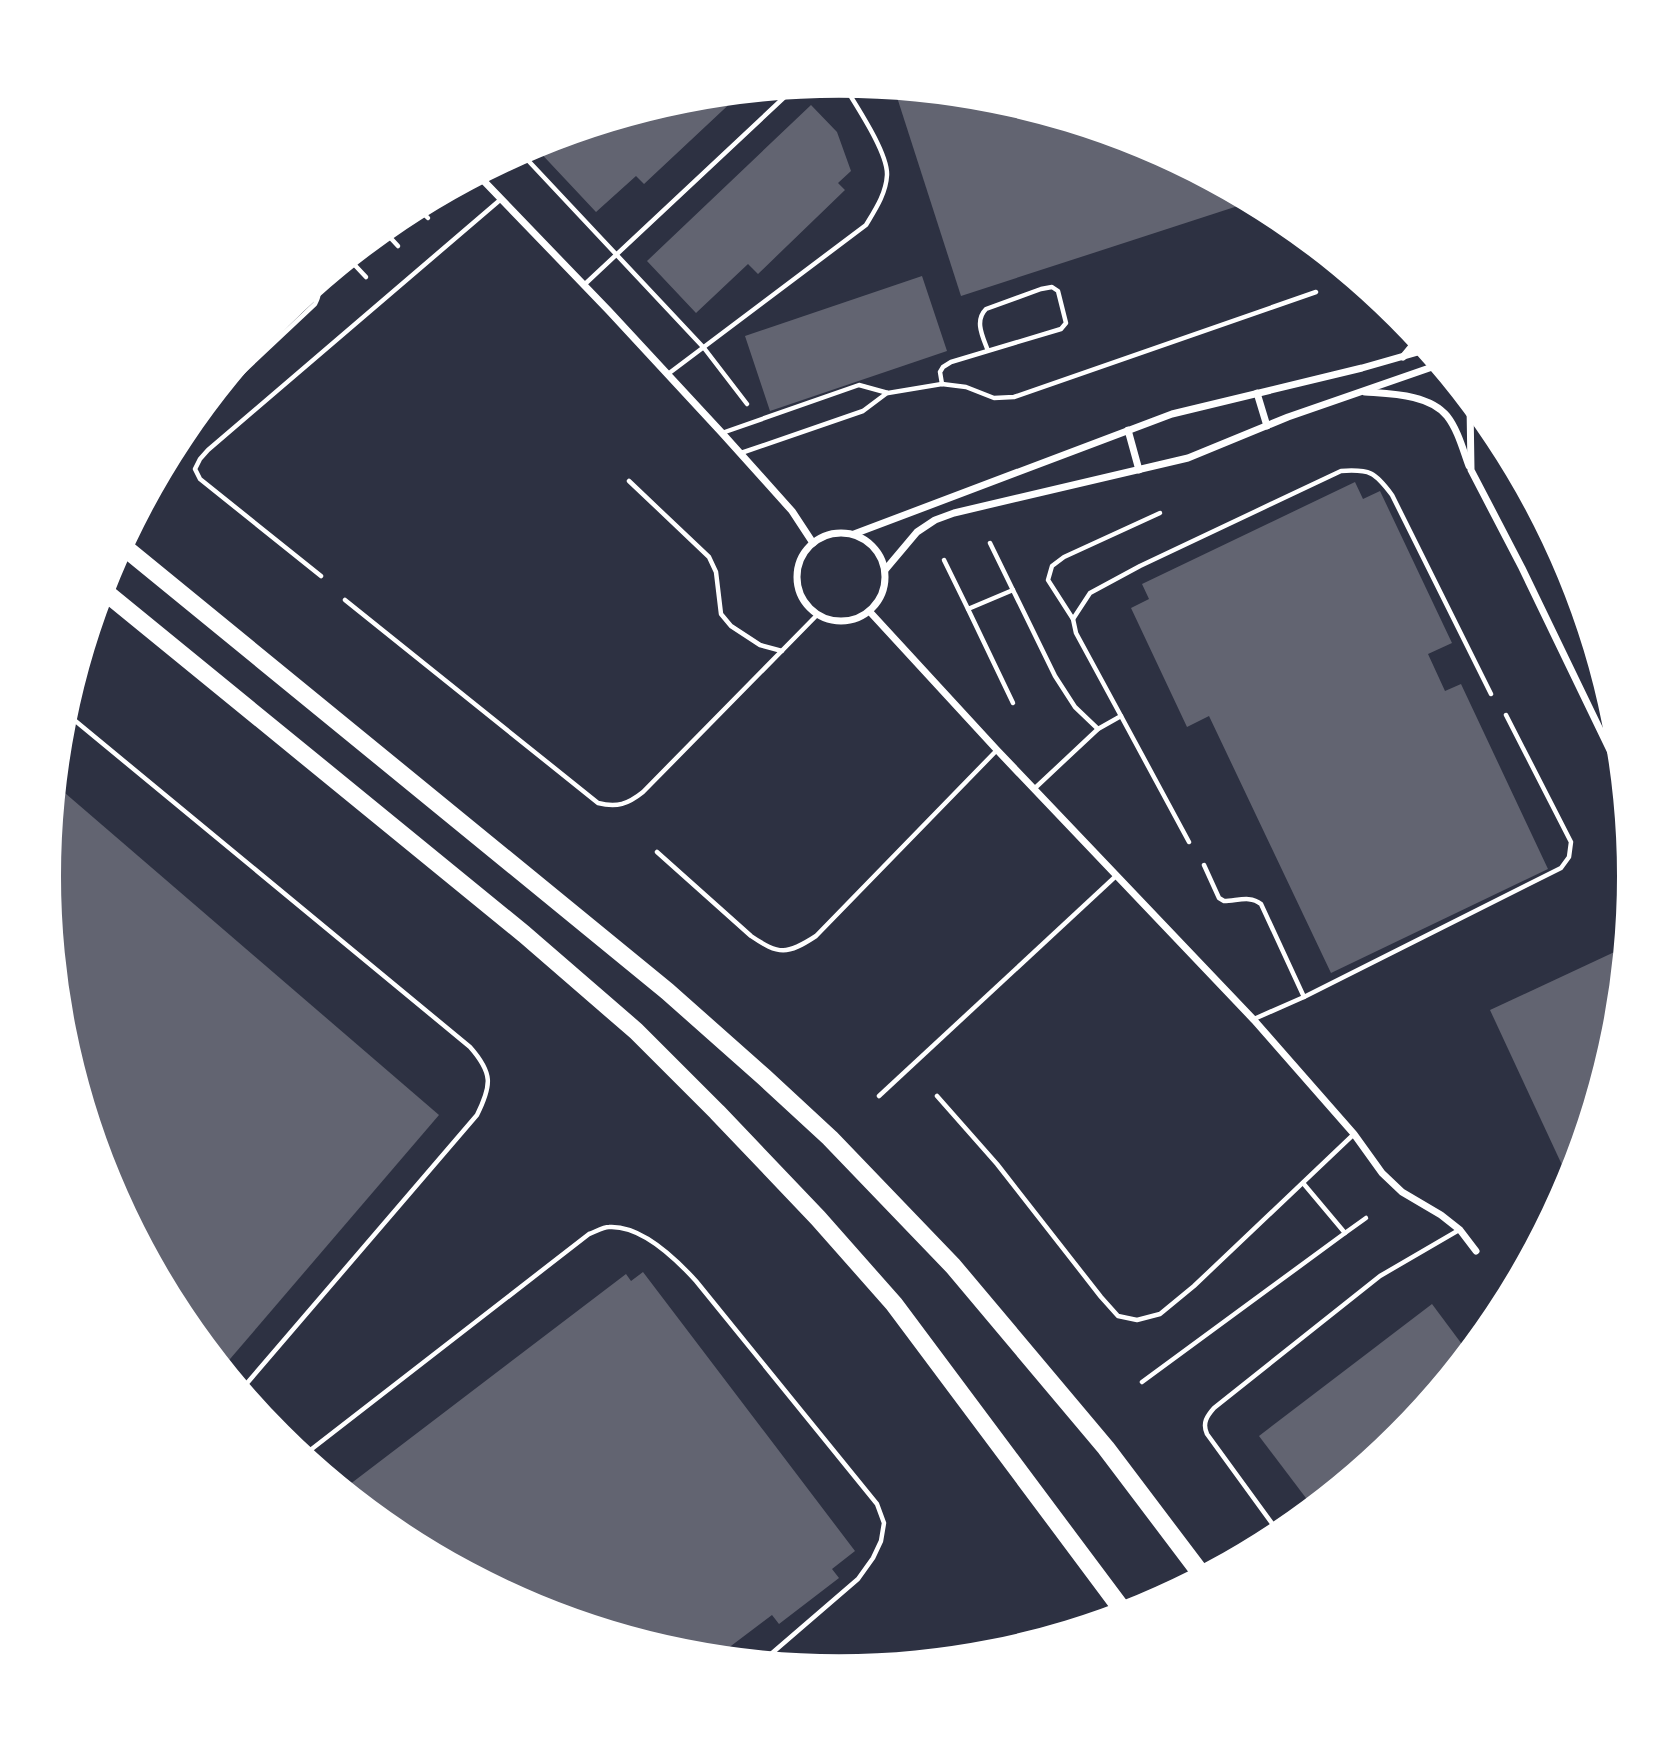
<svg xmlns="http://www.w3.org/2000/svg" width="1679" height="1753" viewBox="0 0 1679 1753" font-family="Arial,sans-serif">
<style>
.building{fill:#626471}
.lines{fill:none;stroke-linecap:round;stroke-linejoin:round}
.service{stroke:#fff;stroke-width:4.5}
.minor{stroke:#fff;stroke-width:7}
.motorway{stroke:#fff;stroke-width:18}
</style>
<rect width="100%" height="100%" fill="#2d3142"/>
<g class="building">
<path d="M895 91 994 101 1142 146 1247 203 961 296Z"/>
<path d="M738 96 644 184 636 176 596 212 535 147 686 101Z"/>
<path d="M811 105 837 132 851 171 838 183 845 190 758 274 748 264 696 313 647 261Z"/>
<path d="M922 276 947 351 770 411 745 336Z"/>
<path d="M1355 482 1363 499 1380 491 1452 643 1428 654 1445 691 1461 684 1548 869 1331 973 1209 716 1187 727 1131 608 1149 599 1142 584Z"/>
<path d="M58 787 439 1115 224 1366 182 1315 109 1179 64 1030 49 876Z"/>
<path d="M1623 948 1615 1031 1569 1180 1490 1010Z"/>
<path d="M643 1272 855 1551 832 1569 839 1578 779 1624 772 1615 719 1655 685 1652 537 1607 400 1534 345 1488 626 1274 631 1281Z"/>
<path d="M1432 1304 1467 1351 1398 1436 1312 1506 1259 1436Z"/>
</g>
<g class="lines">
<g class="service">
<path d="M522 154 704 348 747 404"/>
<path d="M419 209 428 218"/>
<path d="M385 232 398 246"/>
<path d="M350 260 366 277"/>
<path d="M584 285 791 91"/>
<path d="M668 374 866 225C875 210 886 194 887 175 888 153 857 107 845 87"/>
<path d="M942 384 940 372 943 367 951 362 1061 329 1066 323 1058 291 1052 287 1041 289 986 309C974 321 983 337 988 351"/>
<path d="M211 402 315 304C318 298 320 294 316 289"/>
<path d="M722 433 859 385 888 393 942 384 966 387 994 398 1014 397 1316 292"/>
<path d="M741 453 863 411 887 393"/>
<path d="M629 481 709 557 716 572 721 614 731 626 760 645 782 651"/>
<path d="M990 543 1055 676 1075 707 1098 729"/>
<path d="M944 560 968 609 1013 590"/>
<path d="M321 576 200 479 195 469 200 459 208 450 500 200"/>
<path d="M345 600 598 803C617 808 628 804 643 792L817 615"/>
<path d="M968 609 1013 703"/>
<path d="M1073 619 1048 580 1052 566 1064 557 1160 513"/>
<path d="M67 714 470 1047C493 1073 492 1085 477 1115L242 1389"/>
<path d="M1121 716 1189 842"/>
<path d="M1034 789 1098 729 1121 716 1076 633 1073 619 1090 593 1140 566 1341 471C1370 469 1375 472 1392 495L1491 694"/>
<path d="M657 852 751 936C779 955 787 955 816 936L997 750"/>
<path d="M1204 865 1219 898 1224 901C1237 901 1250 895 1261 904L1304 997"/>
<path d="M1254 1019 1304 997 1561 868 1569 857 1571 842 1506 715"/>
<path d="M879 1096 1116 876"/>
<path d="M937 1096 997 1164 1101 1297 1118 1316 1137 1320 1160 1314 1194 1286 1354 1134"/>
<path d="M1345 1233 1366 1218"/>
<path d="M1142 1382 1345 1233 1303 1183"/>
<path d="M304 1455 589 1234C595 1232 603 1227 609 1227 641 1225 677 1260 696 1281L877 1504 884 1523 881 1541 873 1558 858 1579 764 1660"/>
<path d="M1279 1533 1207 1434C1202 1423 1207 1416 1214 1408L1380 1276 1459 1230"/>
</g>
<g class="minor">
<path d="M480 177 609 311 722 433 792 511 813 543"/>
<path d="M1403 357 1417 340"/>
<path d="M1365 392C1391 394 1429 394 1447 416 1458 430 1463 450 1469 466"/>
<path d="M1257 393 1267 426"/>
<path d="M1470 405 1471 470 1522 568 1619 769"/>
<path d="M1128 430 1139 470"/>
<circle cx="841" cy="577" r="44"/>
<path d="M854 534 1172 414 1362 368 1425 350"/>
<path d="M885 570 917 532 935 520 954 513 1188 458 1288 417 1438 365"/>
<path d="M870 612 997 750 1254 1020 1354 1134 1382 1173 1402 1192 1441 1215 1460 1230 1476 1251"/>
</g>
<g class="motorway">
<path d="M124 547 667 991 764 1077 830 1138 953 1266 1106 1448 1202 1575"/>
<path d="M104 591 524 934 636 1031 717 1112 818 1218 894 1304 1124 1612"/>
</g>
</g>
<path d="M0 0H1679V1753H0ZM61 876a778 778 0 1 1 1556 0a778 778 0 1 1-1556 0Z" fill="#fff" fill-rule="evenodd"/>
</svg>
